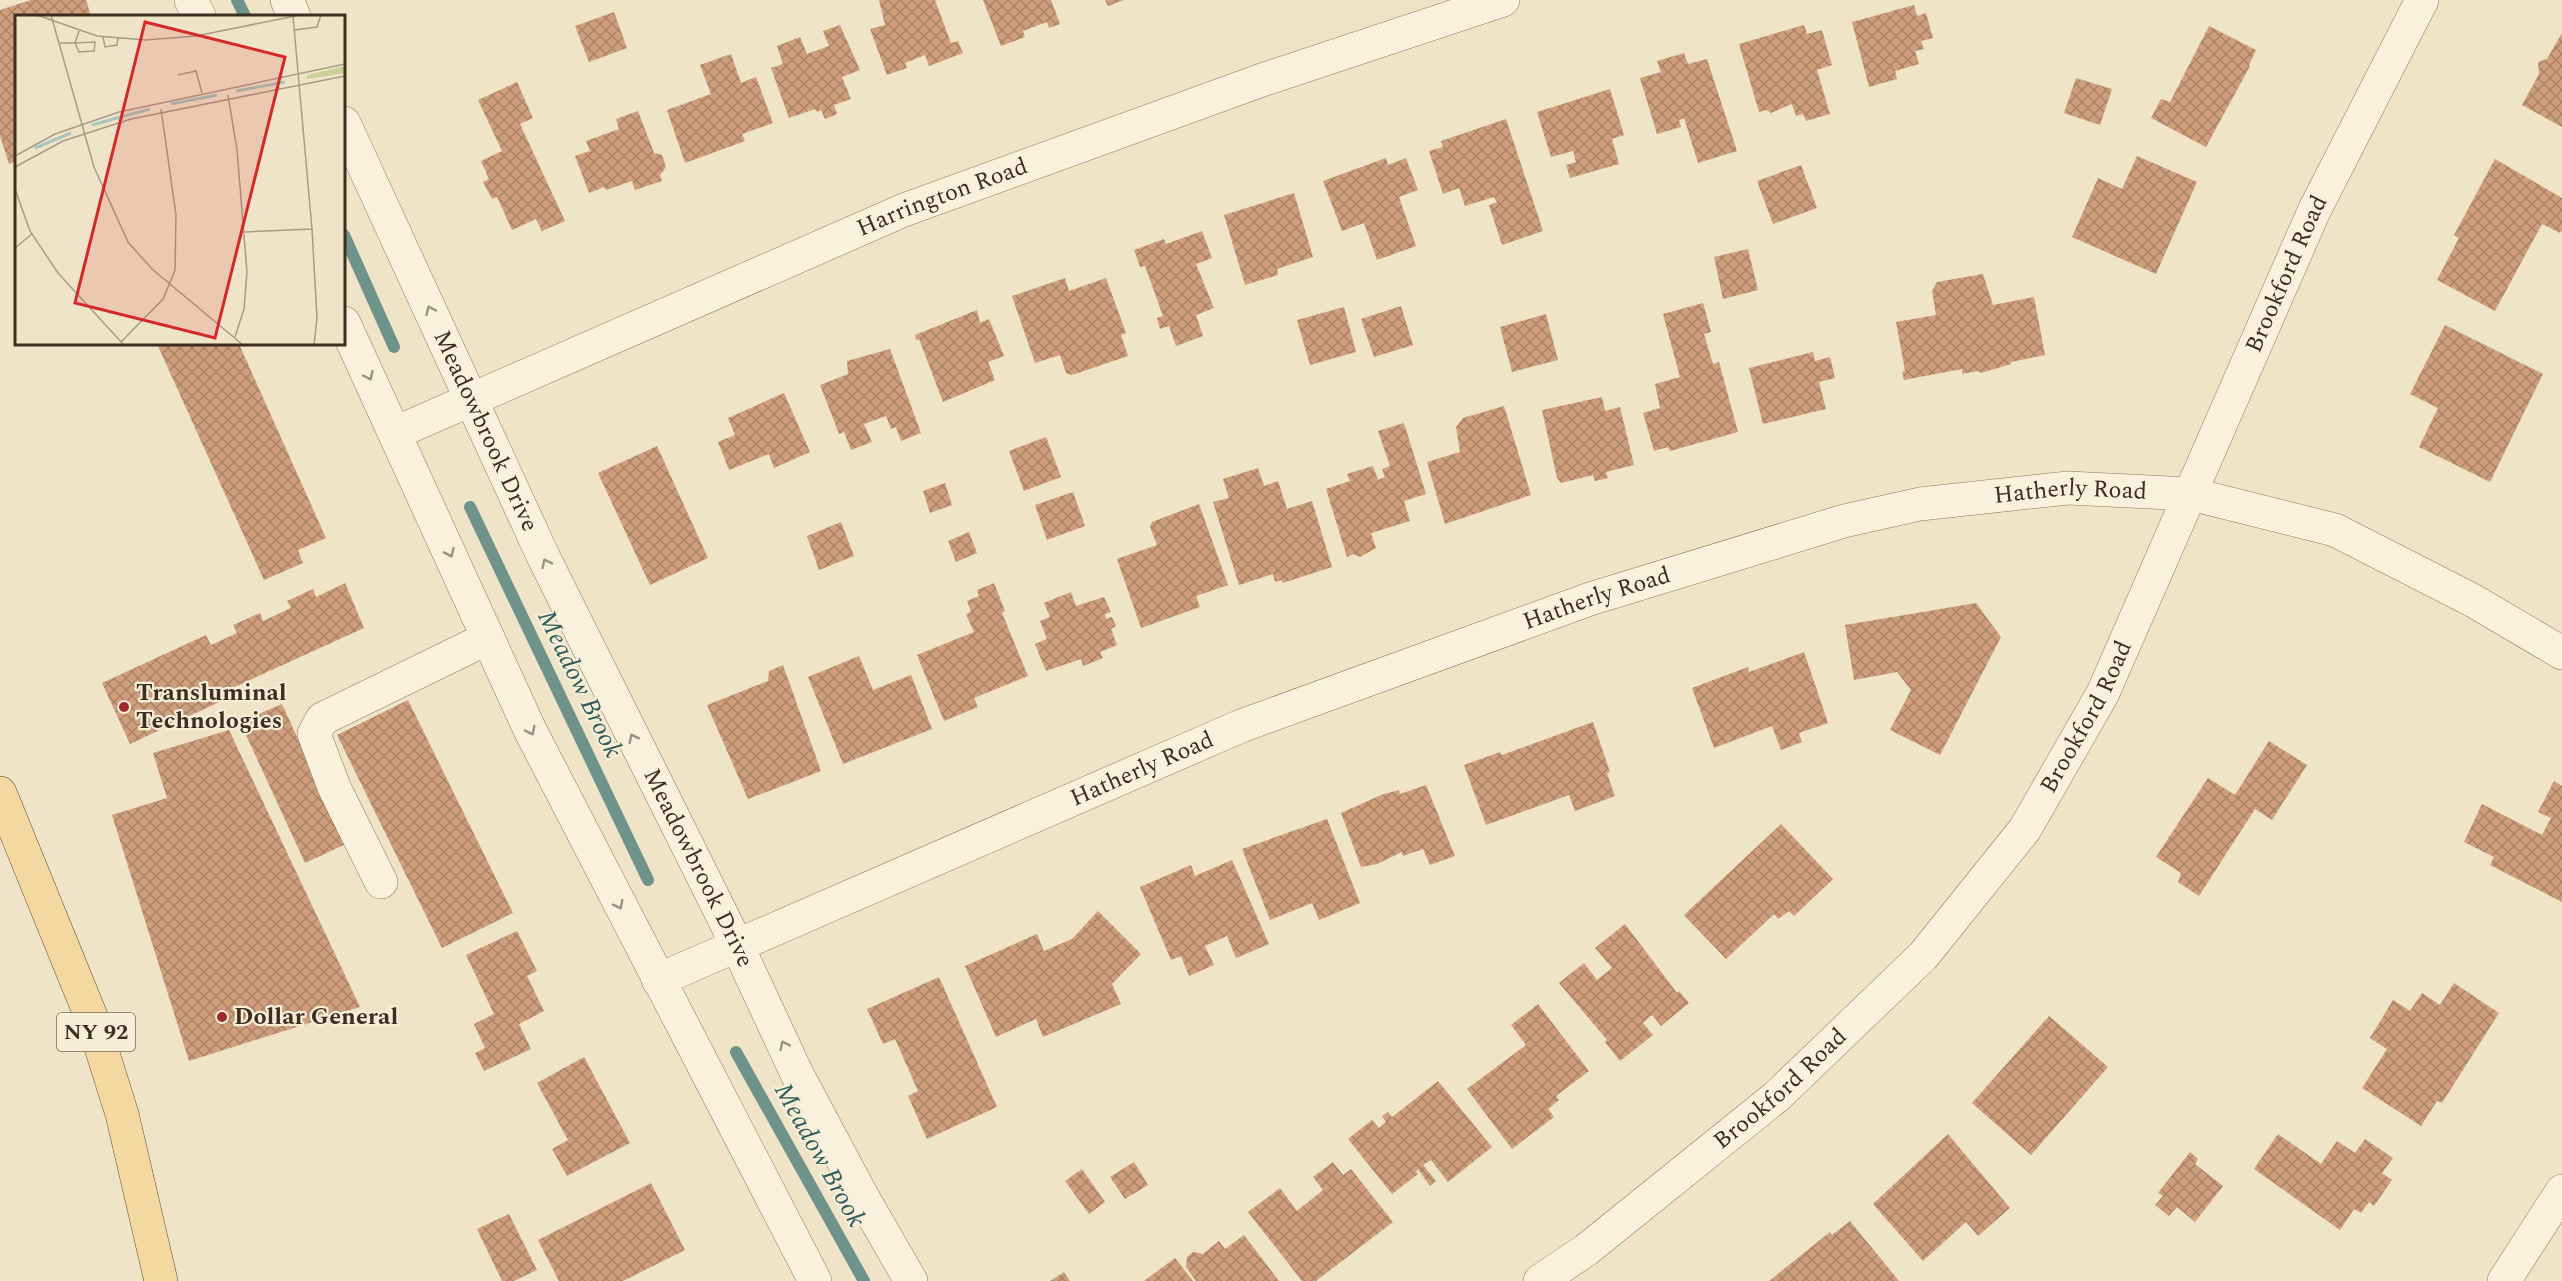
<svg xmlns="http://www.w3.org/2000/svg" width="2562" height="1281" viewBox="0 0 2562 1281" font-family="Spectral,serif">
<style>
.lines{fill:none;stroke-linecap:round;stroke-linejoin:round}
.stream{stroke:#6f938a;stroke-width:12}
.building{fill:url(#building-cross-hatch)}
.minor-casing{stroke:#8d765c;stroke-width:34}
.major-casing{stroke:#5b4430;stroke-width:34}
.minor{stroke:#faf1dc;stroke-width:33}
.major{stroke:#f3d9a0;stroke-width:33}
.oneway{stroke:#9c907e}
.poi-dot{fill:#9e2a2b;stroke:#f7eed8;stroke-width:2}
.labels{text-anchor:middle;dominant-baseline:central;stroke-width:4.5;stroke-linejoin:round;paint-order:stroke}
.shield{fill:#f7eed8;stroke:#756857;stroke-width:1.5}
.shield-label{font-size:22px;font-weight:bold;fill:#3d2e20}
.street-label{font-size:24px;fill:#3d2e20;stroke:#f7eed8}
.poi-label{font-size:24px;font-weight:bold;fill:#3d2e20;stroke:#f7eed8;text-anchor:start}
.water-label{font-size:26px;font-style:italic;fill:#2f5d5a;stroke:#f7eed8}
.inset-river{fill:none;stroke:#a9c4bc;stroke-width:3}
.inset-road{fill:none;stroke:#a89b85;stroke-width:1.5}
.view{fill:#d62828;fill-opacity:0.15;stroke:#d62828;stroke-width:3}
.inset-edge{fill:none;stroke:#3d2e20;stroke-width:3}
</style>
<defs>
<pattern id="building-cross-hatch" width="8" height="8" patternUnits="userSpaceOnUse" patternTransform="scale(1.5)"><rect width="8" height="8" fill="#cf9f7d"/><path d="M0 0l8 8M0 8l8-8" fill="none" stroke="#a98266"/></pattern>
</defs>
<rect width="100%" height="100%" fill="#f0e4c8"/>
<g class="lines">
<g class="stream">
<path d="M237 0 245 16"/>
<path d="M344 235 394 347"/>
<path d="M470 507 648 880"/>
<path d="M736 1052 864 1281"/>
</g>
</g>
<g class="building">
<path d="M31 0H86L91 16H16V161L9 164 0 136V10Z"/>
<path d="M879 0H935L951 43 958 41 963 53 929 66 925 55 905 63 907 68 887 75 870 29 885 25Z"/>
<path d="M983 0H1051L1060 24 1049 28 1047 22 1023 31 1025 37 1001 46Z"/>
<path d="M1105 0H1124L1108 6Z"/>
<path d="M1914 5 1917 16 1926 13 1933 38 1921 41 1924 49 1915 51 1919 64 1895 71 1897 79 1869 87 1852 22Z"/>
<path d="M614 12 627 48 589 62 575 26Z"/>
<path d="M840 25 860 70 842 77 851 99 834 105 837 114 825 119 821 110 817 112 815 109 789 118 771 68 783 64 777 46 800 37 807 54 829 46 823 31Z"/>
<path d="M1804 25 1807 34 1822 30 1832 65 1817 70 1830 114 1806 121 1803 114 1796 116 1792 104 1771 113 1767 110 1759 112 1739 44Z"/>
<path d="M2209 26 2256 50 2249 65 2250 66 2206 147 2151 118 2161 99 2170 102Z"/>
<path d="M2562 33V127L2522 105 2539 74 2538 62 2547 59Z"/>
<path d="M1684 53 1688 64 1707 59 1737 151 1698 163 1684 118 1679 120 1681 127 1657 134 1640 78 1661 72 1657 61Z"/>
<path d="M731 54 741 83 756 77 773 123 742 134 745 141 685 163 667 110 711 94 700 65Z"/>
<path d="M2076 78 2112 89 2100 125 2064 113Z"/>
<path d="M517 82 533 118 520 124 565 221 542 231 536 219 512 230 497 197 492 199 483 182 489 179 481 161 502 151 478 100Z"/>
<path d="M1610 89 1624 135 1612 139 1619 164 1570 178 1566 165 1576 162 1573 151 1551 157 1537 112Z"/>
<path d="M638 111 654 153 662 155 666 167 660 175 662 181 635 190 632 181 606 190 604 187 589 193 575 156 590 151 586 141 619 129 616 119Z"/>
<path d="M1506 119 1543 231 1502 245 1489 205 1497 202 1494 197 1465 206 1459 188 1443 194 1429 151 1443 147 1441 141Z"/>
<path d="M2137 156 2197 182 2156 274 2072 237 2098 178 2122 189Z"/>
<path d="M1386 158 1388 165 1406 158 1418 190 1399 197 1416 246 1377 260 1364 223 1342 231 1323 181Z"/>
<path d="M2495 159 2562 198V230L2560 233 2542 224 2495 311 2437 280 2459 238 2454 235Z"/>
<path d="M1801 165 1817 208 1773 224 1757 181Z"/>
<path d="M1294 193 1313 257 1277 269 1278 275 1245 285 1224 215Z"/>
<path d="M1202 231 1212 258 1196 264 1214 308 1196 315 1203 336 1176 346 1169 326 1160 329 1157 318 1163 316 1145 266 1140 267 1134 250 1164 239 1166 244Z"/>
<path d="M1748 249 1758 290 1723 299 1714 257Z"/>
<path d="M1983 274 1993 305 2034 297 2045 355 2011 362V364L1981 373 1978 371 1962 374V369L1904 380 1902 372 1905 371 1896 322 1936 315 1932 291 1937 282Z"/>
<path d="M1065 278 1069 291 1106 278 1126 333 1121 335 1128 356 1072 375 1066 373 1060 355 1035 363 1012 296Z"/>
<path d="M1703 303 1711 332 1704 334 1713 364 1719 362 1738 432 1670 451 1668 447 1654 451 1643 413 1660 408 1655 384 1680 377 1663 314Z"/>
<path d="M1401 306 1413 345 1374 357 1361 319Z"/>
<path d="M1344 307 1356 352 1310 365 1297 320Z"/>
<path d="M977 310 980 323 989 319 1004 356 988 362 995 380 943 402 919 339 916 340 915 335Z"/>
<path d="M1546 314 1558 360 1512 372 1500 327Z"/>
<path d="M2445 325 2543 374 2490 482 2419 447 2438 408 2410 394Z"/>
<path d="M157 344H239L326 538 298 550 303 563 264 580Z"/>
<path d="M890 349 921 433 901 441 896 427 891 429 886 416 864 424 872 442 851 450 844 432 839 434 820 385 848 374 847 361Z"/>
<path d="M1813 352 1815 361 1830 357 1835 378 1819 382 1826 409 1763 424 1749 368Z"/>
<path d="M784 393 810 452 774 468 769 454 729 470 718 442 735 435 728 418Z"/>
<path d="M1602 397 1605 411 1620 407 1634 465 1606 472 1608 478 1595 481 1593 475 1561 483 1557 478 1542 410Z"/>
<path d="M1504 406 1531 495 1445 524 1427 462 1460 452 1456 427 1463 418Z"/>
<path d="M1404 423 1426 494 1404 501 1410 521 1371 533 1376 548 1360 557 1353 554 1347 557 1326 489 1350 481 1347 474 1373 466 1378 480 1385 477 1382 469 1390 466 1378 431Z"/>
<path d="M1046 437 1061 477 1024 491 1009 451Z"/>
<path d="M657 446 708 558 650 585 598 473Z"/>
<path d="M1258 468 1264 486 1278 481 1287 509 1312 501 1332 567 1283 583 1281 580 1275 582 1273 574 1239 585 1213 502 1229 498 1223 479Z"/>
<path d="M945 483 952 505 930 513 923 491Z"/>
<path d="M1073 492 1085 526 1047 540 1035 505Z"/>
<path d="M1199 504 1228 585 1196 596 1200 607 1141 628 1117 559 1157 545 1150 527 1152 522Z"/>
<path d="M841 522 854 556 819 570 807 536Z"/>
<path d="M969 532 977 553 956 562 948 541Z"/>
<path d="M345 583 364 628 230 689 234 695 130 744 102 683 206 635 211 645 237 633 233 625 260 613 263 621 291 608 287 601 313 589 316 597Z"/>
<path d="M994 583 1005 611 1002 613 1028 676 974 698 978 707 944 721 917 655 974 632 966 614 971 612 967 601 979 596 977 590Z"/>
<path d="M1071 592 1076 606 1104 597 1111 612 1105 614 1106 619 1112 617 1116 626 1111 629 1117 645 1100 652 1103 658 1083 666 1081 659 1046 671 1035 644 1047 639 1040 621 1050 617 1044 603Z"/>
<path d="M1976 603 2001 637 1940 755 1890 730 1911 690 1897 672 1854 680 1845 625Z"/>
<path d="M1804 652 1828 723 1799 733 1802 742 1781 750 1772 726 1714 748 1692 688 1748 667 1749 672Z"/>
<path d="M859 656 873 690 911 675 932 729 843 764 808 677Z"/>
<path d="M783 665 821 771 748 799 707 705 768 681 769 671Z"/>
<path d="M408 700 513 913 442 948 337 735Z"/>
<path d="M282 704 346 844 305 863 240 722Z"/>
<path d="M1593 722 1610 772 1607 773 1615 796 1575 811 1569 795 1486 825 1464 765 1500 752 1502 755Z"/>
<path d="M229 730 360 1007 189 1061 112 815 167 798 153 753Z"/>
<path d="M2269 741 2307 765 2272 820 2255 809 2199 896 2178 882 2181 873 2156 857 2208 778 2235 795Z"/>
<path d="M2554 781 2562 786V902L2490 865 2494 857 2464 842 2482 804 2542 835 2551 818 2538 812Z"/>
<path d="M1426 785 1455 856 1430 865 1423 849 1403 856 1402 852 1377 864 1361 867 1341 813 1381 795 1399 790 1400 794Z"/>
<path d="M1327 819 1360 903 1319 920 1312 903 1270 920 1242 849Z"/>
<path d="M1781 824 1833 879 1794 916 1789 911 1778 919 1774 914 1726 959 1684 915Z"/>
<path d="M1232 860 1269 944 1236 958 1227 936 1205 946 1214 965 1189 976 1181 956 1171 960 1140 887 1191 865 1195 876Z"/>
<path d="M1098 911 1141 954 1112 984 1121 1004 1043 1037 1036 1019 996 1037 965 966 1037 934 1044 951 1072 939Z"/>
<path d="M1625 924 1677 993 1679 991 1689 1003 1661 1026 1652 1015 1643 1023 1653 1035 1620 1061 1605 1042 1607 1040 1559 983 1584 963 1597 980 1612 968 1595 948Z"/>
<path d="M517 931 537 971 527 976 544 1011 519 1024 531 1049 484 1071 475 1053 485 1048 474 1024 494 1014 466 955Z"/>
<path d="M939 977 997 1107 927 1139 908 1096 918 1091 895 1039 883 1044 867 1009Z"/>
<path d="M2454 983 2499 1013 2442 1103 2437 1101 2421 1126 2362 1088 2387 1049 2370 1038 2393 1000 2410 1011 2422 993 2440 1005Z"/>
<path d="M1538 1004 1589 1071 1556 1096 1559 1100 1548 1109 1554 1117 1512 1149 1467 1089 1526 1045 1511 1025Z"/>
<path d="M2049 1016 2108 1067 2031 1155 1972 1103Z"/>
<path d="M584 1057 630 1143 567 1176 552 1149 568 1140 537 1083Z"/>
<path d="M1438 1081 1492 1147 1448 1182 1431 1160 1423 1165 1436 1181 1430 1186 1418 1169 1416 1172 1418 1174 1392 1194 1348 1139 1372 1120 1379 1128 1386 1122 1382 1116 1388 1112 1392 1117Z"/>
<path d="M1948 1134 2010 1208 1978 1236 1966 1222 1923 1261 1873 1204Z"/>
<path d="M2278 1134 2321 1164 2337 1141 2355 1153 2365 1139 2393 1158 2382 1173 2392 1180 2374 1206 2369 1202 2361 1213 2354 1209 2340 1230 2254 1169Z"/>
<path d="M2190 1152 2198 1159 2195 1164 2223 1186 2195 1222 2177 1207 2169 1216 2155 1205 2163 1196 2158 1193Z"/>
<path d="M1134 1162 1148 1185 1125 1199 1110 1177Z"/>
<path d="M1333 1162 1343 1175 1351 1169 1393 1222 1316 1281H1302L1248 1212 1280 1188 1297 1211 1323 1190 1313 1177Z"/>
<path d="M1082 1169 1105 1202 1089 1214 1065 1181Z"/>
<path d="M651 1183 685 1250 623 1281H559L538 1240Z"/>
<path d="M509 1214 537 1270 514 1281H502L477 1229Z"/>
<path d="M1850 1221 1899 1281H1769L1830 1232 1832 1235Z"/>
<path d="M1244 1235 1279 1281H1196L1186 1267 1187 1257 1193 1252 1203 1254 1219 1241 1225 1249Z"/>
<path d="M1175 1258 1193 1281H1144Z"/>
<path d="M1064 1272 1070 1281H1050Z"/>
</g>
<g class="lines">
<defs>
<g id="minor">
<path d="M191 0 199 16"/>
<path d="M287 0 294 16"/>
<path id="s1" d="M344 123 543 556 736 943 797 1074 862 1196 911 1281"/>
<path d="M344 323 530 730 815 1281"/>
<path id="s2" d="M395 433 904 210 1262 80 1503 0"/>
<path d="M381 882 334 787 314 734 322 719 488 638"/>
<path id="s3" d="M658 980 1241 726 1590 599 1844 521 1920 504 2068 488 2191 494 2335 530 2472 600 2562 653"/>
<path id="s4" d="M1540 1281 1586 1250 1776 1097 1923 956 2025 829 2103 693 2314 211 2422 0"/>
<path d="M2504 1281 2562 1191"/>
</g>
<path id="major" d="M0 793 92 1019 122 1114 161 1281"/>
</defs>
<use href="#minor" class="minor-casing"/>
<use href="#major" class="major-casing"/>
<use href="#minor" class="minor"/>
<use href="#major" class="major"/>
</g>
<defs><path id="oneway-chevron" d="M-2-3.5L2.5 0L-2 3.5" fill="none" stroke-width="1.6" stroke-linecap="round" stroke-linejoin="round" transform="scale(1.5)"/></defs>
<g class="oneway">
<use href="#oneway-chevron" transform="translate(430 310) rotate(-115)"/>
<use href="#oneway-chevron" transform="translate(369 376) rotate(65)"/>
<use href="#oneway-chevron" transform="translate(450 553) rotate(66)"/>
<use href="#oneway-chevron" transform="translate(546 563) rotate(-116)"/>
<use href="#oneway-chevron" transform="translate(531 731) rotate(64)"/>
<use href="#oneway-chevron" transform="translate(633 738) rotate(-117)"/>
<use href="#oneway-chevron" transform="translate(619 905) rotate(63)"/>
<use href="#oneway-chevron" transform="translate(784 1045) rotate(-115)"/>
</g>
<g class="poi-dot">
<circle cx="124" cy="707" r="6"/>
<circle cx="222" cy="1017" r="6"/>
</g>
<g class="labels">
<rect class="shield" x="57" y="1013" width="78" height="38" rx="4.5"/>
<g class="shield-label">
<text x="96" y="1032">NY 92</text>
</g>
<g class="street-label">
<text stroke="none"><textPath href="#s2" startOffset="596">Harrington Road</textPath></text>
<text stroke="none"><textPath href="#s4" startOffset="1280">Brookford Road</textPath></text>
<text stroke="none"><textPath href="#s1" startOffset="339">Meadowbrook Drive</textPath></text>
<text stroke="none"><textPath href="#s3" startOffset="1502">Hatherly Road</textPath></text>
<text stroke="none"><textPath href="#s3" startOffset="1014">Hatherly Road</textPath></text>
<text stroke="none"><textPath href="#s4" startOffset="794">Brookford Road</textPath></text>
<text stroke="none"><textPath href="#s3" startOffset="528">Hatherly Road</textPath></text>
<text stroke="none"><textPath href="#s1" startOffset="825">Meadowbrook Drive</textPath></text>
<text stroke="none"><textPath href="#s4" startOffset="308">Brookford Road</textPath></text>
</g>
<g class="poi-label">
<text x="136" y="693">Transluminal<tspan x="136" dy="28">Technologies</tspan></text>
<text x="234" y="1017">Dollar General</text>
</g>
<g class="water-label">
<text transform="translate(580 684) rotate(64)">Meadow Brook</text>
<text transform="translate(820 1155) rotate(61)">Meadow Brook</text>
</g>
</g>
<g transform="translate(15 15)">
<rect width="330" height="330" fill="#f0e4c8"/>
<path d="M330 51V58L292 64V60Z" fill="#c9cf9b"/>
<path class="inset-river" d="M221 76 270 67M156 89 202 80M77 110 135 94M20 133 56 118"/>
<path class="inset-road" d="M22 0 82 21 131 25 181 21 285 0M36 0 79 152 113 227 137 254 228 330M278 1 297 214 302 303 299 330M279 15 302 12 306 0M88 22 90 32 102 30 103 23M45 28H60L64 37 79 36 80 27 60 28 64 16M163 60 181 56 187 78M213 80 222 135 232 257 229 294 220 322M0 141 40 119 104 97 330 49M0 152 48 126 116 104 330 61M0 174 15 216 43 258 108 329M230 217 297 214M0 233 17 219M106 327 148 284 160 255 161 200 146 94"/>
<path class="view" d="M130 7 270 42 200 323 60 288Z"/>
<rect width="330" height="330" class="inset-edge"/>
</g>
</svg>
